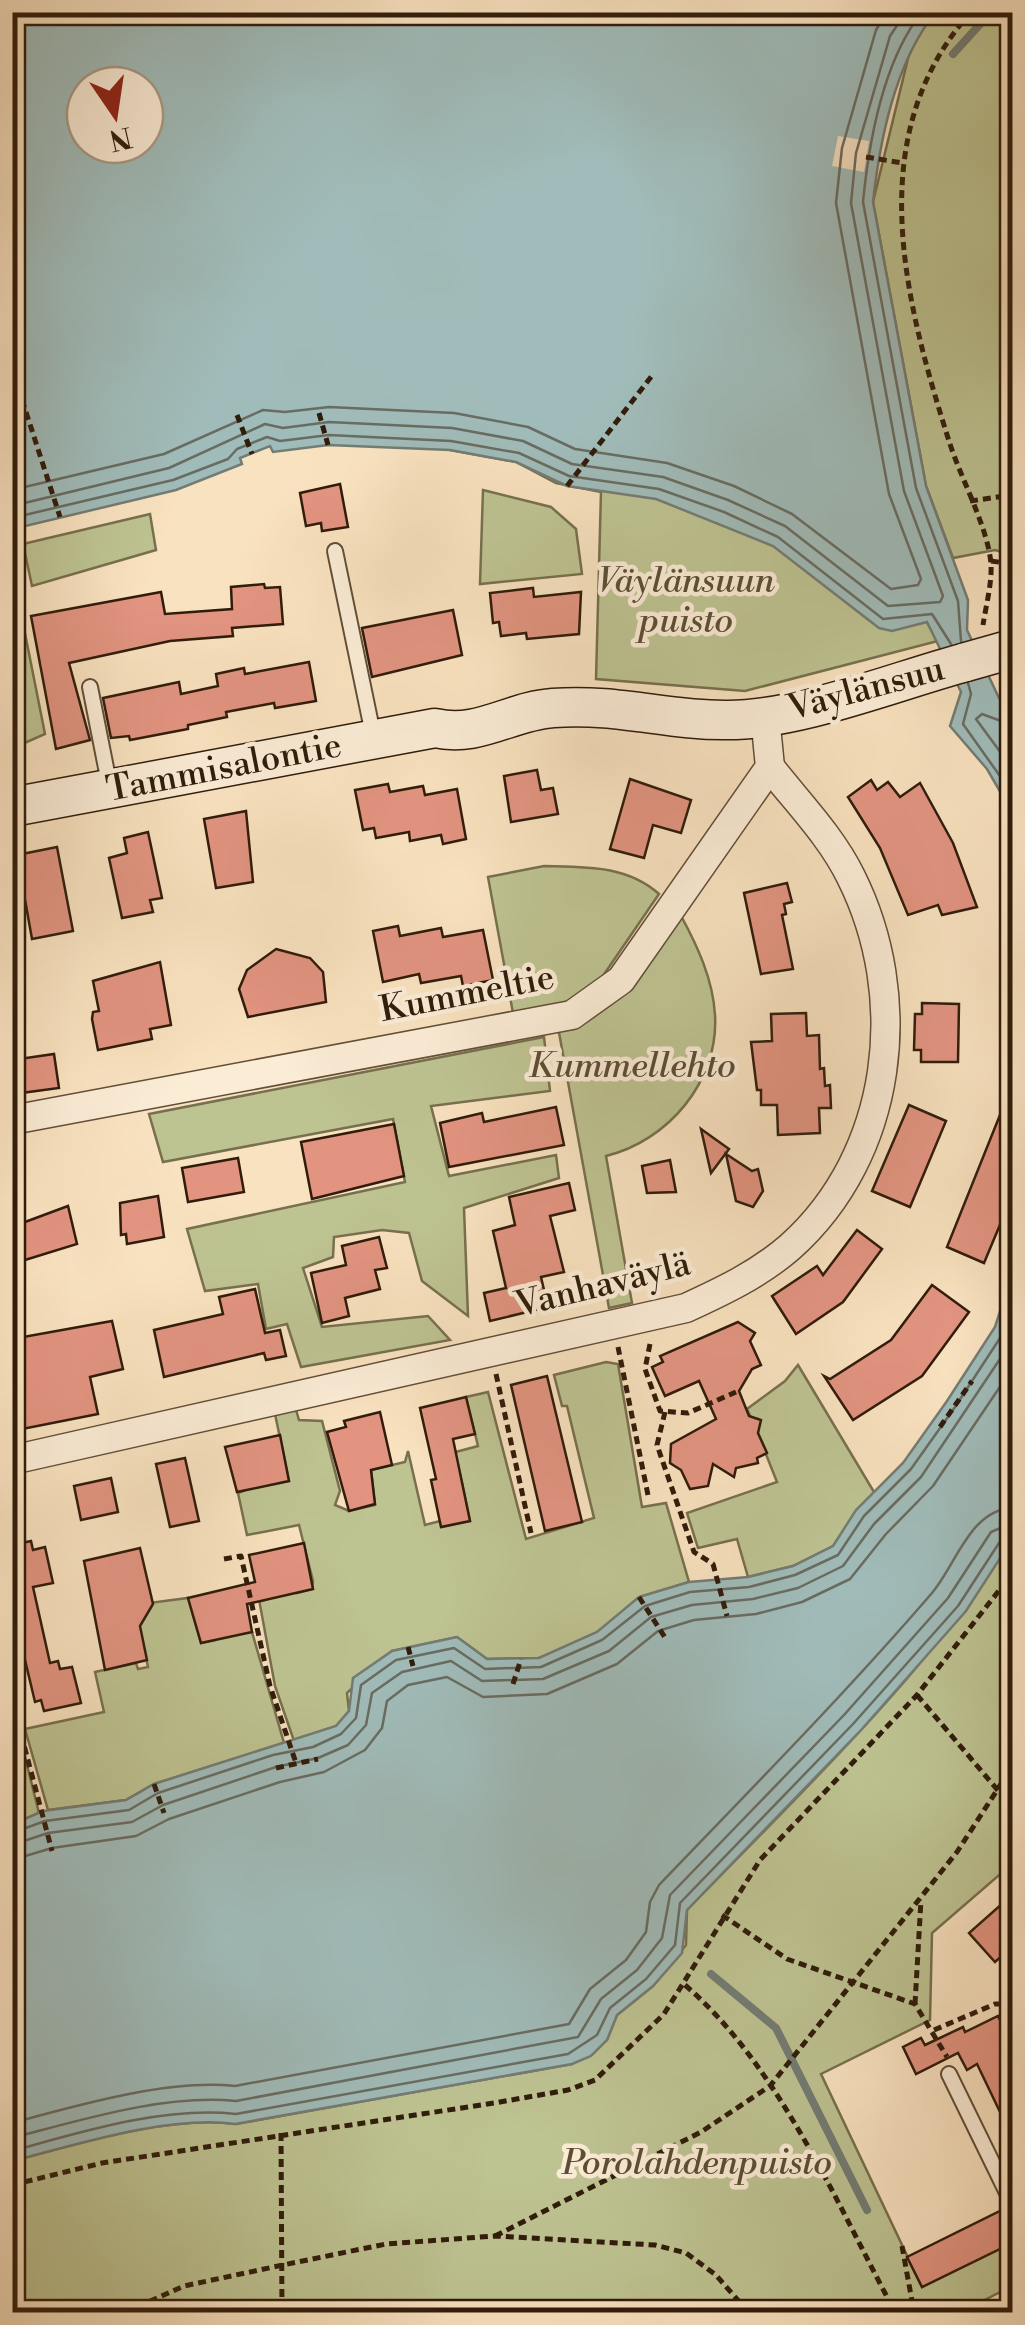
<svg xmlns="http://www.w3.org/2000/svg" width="1025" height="2325" viewBox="0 0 1025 2325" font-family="'Libre Bodoni',serif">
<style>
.green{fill:#bec392;stroke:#77704e;stroke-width:2.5}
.water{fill:#a0bcba;stroke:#737c74;stroke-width:2.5;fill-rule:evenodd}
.pier{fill:#f9e2c0}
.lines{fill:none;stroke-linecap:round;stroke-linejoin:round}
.shore{stroke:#686c62;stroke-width:2.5}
.stream{stroke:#737c74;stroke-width:8}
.building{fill:#e29481;stroke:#301c0b;stroke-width:2.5}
.lane-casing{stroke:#624e38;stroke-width:18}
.street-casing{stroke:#624e38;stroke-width:31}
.secondary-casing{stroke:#301c0b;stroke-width:41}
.path{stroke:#301c0b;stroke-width:5;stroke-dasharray:8 5;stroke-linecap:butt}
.lane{stroke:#fbecd6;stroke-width:14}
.street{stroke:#fbecd6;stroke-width:28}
.secondary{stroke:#fbecd6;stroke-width:38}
.secondary-bridge-casing{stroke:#301c0b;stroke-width:41;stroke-linecap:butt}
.secondary-bridge{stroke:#fbecd6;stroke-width:38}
.labels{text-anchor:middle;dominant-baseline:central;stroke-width:9;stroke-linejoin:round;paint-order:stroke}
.park-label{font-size:35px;font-style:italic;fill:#5b4e34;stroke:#fbecd6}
.street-label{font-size:35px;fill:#301c0b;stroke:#fbecd6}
</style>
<rect width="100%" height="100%" fill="#f9e2c0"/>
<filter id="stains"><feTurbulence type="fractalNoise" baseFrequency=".002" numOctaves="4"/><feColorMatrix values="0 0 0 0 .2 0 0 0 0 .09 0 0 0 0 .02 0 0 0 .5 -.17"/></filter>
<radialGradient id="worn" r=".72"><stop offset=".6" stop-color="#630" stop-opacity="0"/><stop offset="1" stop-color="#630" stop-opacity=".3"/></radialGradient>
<g class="green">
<path d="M935 13H1012V555L995 550 953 558 926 486 873 202 912 42Z"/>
<path d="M472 325 927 622 938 641 745 691 596 679 601 492 556 483 516 462 450 450Z"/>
<path d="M483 490 551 507 576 529 582 574 480 584Z"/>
<path d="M150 514 156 550 32 586 23 544Z"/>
<path d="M13 573 45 734 20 745 12 721Z"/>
<path d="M544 866C585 867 627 865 659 894L594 989 565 1006 513 1013 488 877Z"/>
<path d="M680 914C697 945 713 979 715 1015 719 1081 668 1141 606 1156L632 1303 609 1308 558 1027Z"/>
<path d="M544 1037 550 1091 431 1106 449 1176 556 1155 559 1178 464 1208 468 1316 422 1281 409 1233 382 1230 334 1237 333 1257 303 1268 322 1327 428 1316 450 1340 301 1367 287 1324 266 1329 258 1284 205 1291 187 1229 405 1182 393 1119 163 1162 149 1114Z"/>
<path d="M606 1362 618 1364 642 1507 666 1503 689 1582 639 1597 598 1632 607 1642 538 1658 487 1659 457 1637 392 1651 347 1693 349 1711 336 1726 294 1741 275 1686 258 1594 262 1601 296 1589 297 1593 312 1589 313 1581 299 1525 247 1535 238 1493 272 1480 274 1484 289 1481 275 1414 296 1410 299 1420 322 1421 340 1491 335 1505 349 1511 375 1505 371 1470 405 1462 408 1451 425 1525 440 1521 442 1527 470 1521 460 1474 448 1454 478 1446 466 1397 488 1392 526 1539 594 1518 567 1406H562L554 1375Z"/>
<path d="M798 1365 874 1492 833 1546 793 1566 748 1577 737 1539 698 1548 687 1513 777 1482 756 1429 758 1419 751 1418 747 1409 785 1381Z"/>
<path d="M1012 1539V1864L932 1933 930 2020 821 2074 922 2287 1004 2247 1012 2263V2286L961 2312H13V2161C77 2144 170 2115 236 2124L572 2064 607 2040 617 2015 653 1986 686 1945 687 1910C801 1792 923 1678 1012 1539Z"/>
<path d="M188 1598 201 1643 215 1640V1636L252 1632 284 1743 154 1784 126 1800 48 1810 25 1729 104 1712 95 1672 136 1663 138 1669 148 1667 138 1621 150 1609 149 1603Z"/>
<path d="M13 1733 23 1749 39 1813 13 1824Z"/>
</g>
<g class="water">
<path d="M13 13H935C895 63 880 138 873 202L926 486 968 600 967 630 999 698 1012 704V812L987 769 950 726 961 692 927 622 892 631 879 628 773 546 656 499 567 486 516 462 450 450 328 445 273 452 270 446 240 458 242 464 176 490 13 529ZM85 85H145V145H85Z"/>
<path d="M1012 1274 1010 1543 966 1611 861 1730 687 1910 682 1953 653 1986 617 2015 607 2040 591 2056 572 2064 235 2124C170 2115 77 2144 13 2161V1824L43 1811 126 1800 154 1784 336 1726 349 1711 353 1678 392 1651 457 1637 487 1659 539 1658 597 1632 639 1597 689 1582 748 1577 793 1566 833 1546 856 1510 903 1463 947 1401 995 1327Z"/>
</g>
<path class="pier" d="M838 136 869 141 864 172 832 166Z"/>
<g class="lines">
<g class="shore">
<path d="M922 12C883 61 869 141 863 202L916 488 958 601 961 641"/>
<path d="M12 490 164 454 263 410 285 412 329 407 454 413 528 427 575 449 667 463 734 486 792 514 891 589 918 585 921 579 889 494 836 203 842 148 876 30 887 12"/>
<path d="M12 506 169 468 265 424 283 428 329 422 452 428 523 441 572 464 663 477 728 500 785 526 888 606 940 602 943 596 904 491 851 203 856 153 890 36 906 12"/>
<path d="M12 518 173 480 228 459 237 449 267 437 280 441 329 435 451 441 519 453 569 476 659 489 724 512 778 537 883 619 932 614 951 644"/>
<path d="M968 683 971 694 963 724 1012 793"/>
<path d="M1012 725 982 714 976 719 1012 768"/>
<path d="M12 1833 45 1821 129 1810 158 1793 273 1755 313 1747 341 1734 356 1718 361 1685 396 1660 454 1648 485 1669 541 1667 602 1640 645 1606 690 1592 749 1587 795 1575 838 1555 864 1516 911 1469 955 1407 1004 1332 1012 1304"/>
<path d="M12 1845 48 1833 132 1822 163 1805 276 1767 318 1758 348 1745 366 1725 372 1693 402 1672 451 1661 482 1681 543 1679 609 1651 651 1617 692 1605 753 1599 798 1588 843 1566 874 1524 921 1477 1012 1341"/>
<path d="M12 1860 52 1848 136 1836 169 1819 280 1782 324 1772 365 1750 382 1728 387 1701 408 1685 447 1677 483 1697 547 1694 617 1664 658 1631 694 1620 756 1614 802 1602 850 1579 886 1534 933 1486 1012 1369"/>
<path d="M12 2123C78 2105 168 2079 235 2086L569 2024 590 1989 626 1960 646 1932 650 1902 659 1885C751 1789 845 1694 932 1593 956 1565 970 1510 1012 1508"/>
<path d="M12 2138C81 2120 164 2094 236 2101L578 2037 601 1999 637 1970 662 1938 670 1895 844 1715 948 1598 991 1532 1012 1523"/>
<path d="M12 2151C81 2132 164 2106 236 2114L568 2054 597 2035 610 2008 646 1979 675 1945 680 1903 853 1724 958 1606 1001 1540 1012 1536"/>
</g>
<g class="stream">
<path d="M953 54 991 12"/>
<path d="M711 1974 776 2028 867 2210"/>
</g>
</g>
<g class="building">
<path d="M340 484 348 527 322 531 321 523 306 526 300 493Z"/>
<path d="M264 584 265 588 280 587 283 624 232 628 233 636 170 641 69 663 90 740 56 749 31 616 161 592 165 614 232 609 231 587Z"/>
<path d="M533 588 534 597 581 592 579 634 527 639 526 633 501 636 499 622 493 623 490 593Z"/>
<path d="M453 610 462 655 372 677 362 628Z"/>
<path d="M309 662 316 701 275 708 274 703 226 712 227 717 188 725V729L130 740 129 736 111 738 103 698 179 682 181 694 218 686 216 674 244 668 245 674Z"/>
<path d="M537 770 541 790 553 788 558 814 511 822 504 776Z"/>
<path d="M630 779 691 800 681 833 653 825 644 858 610 849Z"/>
<path d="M871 780 877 790 888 782 900 797 920 783 953 843 977 907 942 915 938 905 908 915 880 848 848 797Z"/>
<path d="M388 784 390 792 423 786 425 795 457 789 466 839 443 844 441 835 410 841 409 832 376 838 374 828 363 830 355 790Z"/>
<path d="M246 811 253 882 216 888 204 819Z"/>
<path d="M148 832 162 898 150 900 153 912 122 918 109 858 127 853 124 838Z"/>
<path d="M57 847 73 931 32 939 17 855Z"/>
<path d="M787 883 792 902 784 904 786 914 782 915 793 969 761 974 744 893Z"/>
<path d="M398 926 400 936 441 928 443 937 483 930 493 980 463 986 461 976 421 983 419 974 383 982 373 931Z"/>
<path d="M276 949 310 958 323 972 326 1002 248 1017 239 989 247 970Z"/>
<path d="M160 962 171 1025 150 1029 152 1039 98 1050 92 1019 93 1012 99 1011 93 981Z"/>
<path d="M922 1003 959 1004 958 1062H921V1050H914L915 1014H922Z"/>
<path d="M806 1013 807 1036 819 1035 820 1069 824 1068 825 1086 830 1085 831 1108H819L820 1133 778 1135 777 1105H761V1090H757L751 1042 772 1041 771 1014Z"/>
<path d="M54 1054 59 1088 21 1093 20 1087 12 1088V1060Z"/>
<path d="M1012 1085V1196L984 1263 947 1247Z"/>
<path d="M909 1105 946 1121 910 1207 872 1191Z"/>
<path d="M556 1107 564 1145 449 1167 440 1123 482 1113 484 1122Z"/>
<path d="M394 1124 404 1176 312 1199 301 1142Z"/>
<path d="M701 1129 729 1149 711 1173Z"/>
<path d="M726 1154 752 1171 758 1169 763 1191 753 1207 736 1201Z"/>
<path d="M238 1158 244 1192 188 1202 182 1168Z"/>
<path d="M670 1160 676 1192 647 1193 642 1166Z"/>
<path d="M569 1183 575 1210 550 1216 564 1272 541 1277 548 1307 490 1321 484 1293 506 1288 493 1231 515 1225 509 1197Z"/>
<path d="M158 1196 164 1237 127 1244 126 1234 121 1235 120 1203Z"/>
<path d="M21 1204 25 1222 68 1206 77 1244 12 1264V1205Z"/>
<path d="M857 1230 882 1249 843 1302 796 1334 772 1296 817 1266 823 1275Z"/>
<path d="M379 1237 387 1268 375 1270 380 1289 345 1298 349 1316 322 1323 311 1273 346 1265 342 1246Z"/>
<path d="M932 1285 969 1312 922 1376 853 1420 824 1376 830 1379 891 1340Z"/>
<path d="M255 1289 265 1333 280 1330 286 1356 266 1360 264 1353 164 1377 154 1330 223 1314 219 1297Z"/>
<path d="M112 1321 123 1369 90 1377 98 1414 12 1431V1339Z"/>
<path d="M738 1322 755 1333 750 1341 761 1365 752 1369 739 1391 749 1416 761 1420 758 1433 767 1453 757 1458 758 1463 736 1468 734 1477 713 1464 708 1486 690 1489 681 1470 670 1463 671 1444 716 1419 699 1381 665 1396 652 1367 663 1362 660 1356Z"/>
<path d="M547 1376 582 1522 545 1531 511 1385Z"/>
<path d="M466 1397 475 1434 453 1439 470 1521 441 1527 431 1480 436 1479 420 1408Z"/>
<path d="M380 1412 392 1465 371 1470 375 1504 349 1511 327 1432 346 1427 344 1421Z"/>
<path d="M280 1435 289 1481 237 1492 225 1447Z"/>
<path d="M185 1458 199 1521 170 1527 156 1464Z"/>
<path d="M111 1478 118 1512 81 1520 74 1486Z"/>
<path d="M31 1541 33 1550 45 1547 53 1583 33 1587 50 1663 58 1661 60 1669 72 1667 81 1703 44 1711 41 1700 35 1702 25 1660 12 1663V1545Z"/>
<path d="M304 1543 313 1589 247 1604 252 1632 201 1643 188 1598 255 1582 249 1555Z"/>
<path d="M140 1548 153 1604 140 1626 147 1660 105 1670 84 1561Z"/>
<path d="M1012 1895V1947L995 1962 969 1933Z"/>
<path d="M998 2016 1012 2045V2137L977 2064 967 2070 958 2053 916 2074 903 2047 921 2038 925 2045 963 2027 965 2032Z"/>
<path d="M1004 2209 1012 2214V2243L922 2287 907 2257Z"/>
</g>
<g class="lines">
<defs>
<g id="lane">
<path d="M335 551 374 739"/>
<path d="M90 687 110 788"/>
<path d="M949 2074 1012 2203"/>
</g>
<g id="street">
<path d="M12 1120 572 1015 621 980 770 767 765 716"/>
<path d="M12 1460 686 1308C723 1291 759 1274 790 1247 894 1154 911 997 851 877 831 836 798 803 770 767"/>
</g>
<path id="secondary" d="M12 807 435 728C479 738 510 711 553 708 618 703 668 721 728 720 799 720 896 681 966 662"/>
</defs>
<use href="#lane" class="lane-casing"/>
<use href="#street" class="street-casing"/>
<use href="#secondary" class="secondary-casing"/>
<g class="path">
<path d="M971 12C861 135 904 299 949 441 960 477 988 527 991 564 992 584 986 605 983 625"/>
<path d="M866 157 903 163"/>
<path d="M14 375 60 517"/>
<path d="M319 413 328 445"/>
<path d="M237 415 252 454"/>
<path d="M567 486 654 373"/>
<path d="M970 501 1012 495"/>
<path d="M991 561 1012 564"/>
<path d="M1006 1292 1012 1297"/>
<path d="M650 1344 645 1369 660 1411 688 1413 736 1392"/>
<path d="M618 1347 649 1500"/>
<path d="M496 1374 531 1533"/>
<path d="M665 1412 657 1445 694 1552 713 1564 727 1616"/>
<path d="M940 1427 972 1381"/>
<path d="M224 1559 241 1556 270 1686 296 1763"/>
<path d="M639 1597 666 1639"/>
<path d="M408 1647 413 1666"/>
<path d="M513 1684 521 1659"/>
<path d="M917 1695 1012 1807"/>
<path d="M12 1727 20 1730 52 1851"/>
<path d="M276 1768 318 1759"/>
<path d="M154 1784 164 1813"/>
<path d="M722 1915 787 1959 915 2004 947 2057"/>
<path d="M685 1985C779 2066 837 2204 895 2312"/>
<path d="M1003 2003 1009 1954"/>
<path d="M915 2004 921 1900"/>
<path d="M934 2030 995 2004H1012"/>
<path d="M281 2133 282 2312"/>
<path d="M12 2185 102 2163 494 2103 568 2090 595 2080 664 2014 760 1860 917 1695 1012 1574"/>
<path d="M495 2236 701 2132 770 2086 957 1852 1012 1767"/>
<path d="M902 2246 914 2312"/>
<path d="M126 2312 184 2286 283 2265 386 2244 495 2236 655 2245 686 2253 716 2275 748 2312"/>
</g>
<use href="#lane" class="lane"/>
<use href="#street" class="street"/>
<use href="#secondary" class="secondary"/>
<defs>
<path id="secondary-bridge" d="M966 662 1012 649"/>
</defs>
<use href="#secondary-bridge" class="secondary-bridge-casing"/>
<use href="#secondary-bridge" class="secondary-bridge"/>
</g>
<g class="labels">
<g class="park-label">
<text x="686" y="581">Väylänsuun<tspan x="686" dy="40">puisto</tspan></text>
<text x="632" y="1066">Kummellehto</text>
<text x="697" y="2163">Porolahdenpuisto</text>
</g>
<g class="street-label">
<text transform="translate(866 689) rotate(-15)">Väylänsuu</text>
<text transform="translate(224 768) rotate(-11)">Tammisalontie</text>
<text transform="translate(467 994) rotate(-11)">Kummeltie</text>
<text transform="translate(603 1285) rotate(-14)">Vanhaväylä</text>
</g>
</g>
<rect width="1025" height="2325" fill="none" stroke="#f9e2c0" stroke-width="50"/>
<rect x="15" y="15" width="995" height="2295" fill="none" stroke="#301c0b" stroke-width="5"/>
<rect x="25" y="25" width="975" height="2275" fill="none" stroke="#301c0b" stroke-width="2.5"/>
<g transform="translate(115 115) rotate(167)"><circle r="48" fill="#fbecd6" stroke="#aa9985" stroke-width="2.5"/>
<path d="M0-8L18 38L0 25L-18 38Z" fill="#8f2418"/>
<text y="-15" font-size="28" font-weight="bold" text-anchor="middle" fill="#301c0b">N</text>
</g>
<rect width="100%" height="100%" filter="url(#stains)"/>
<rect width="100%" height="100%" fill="url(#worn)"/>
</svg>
